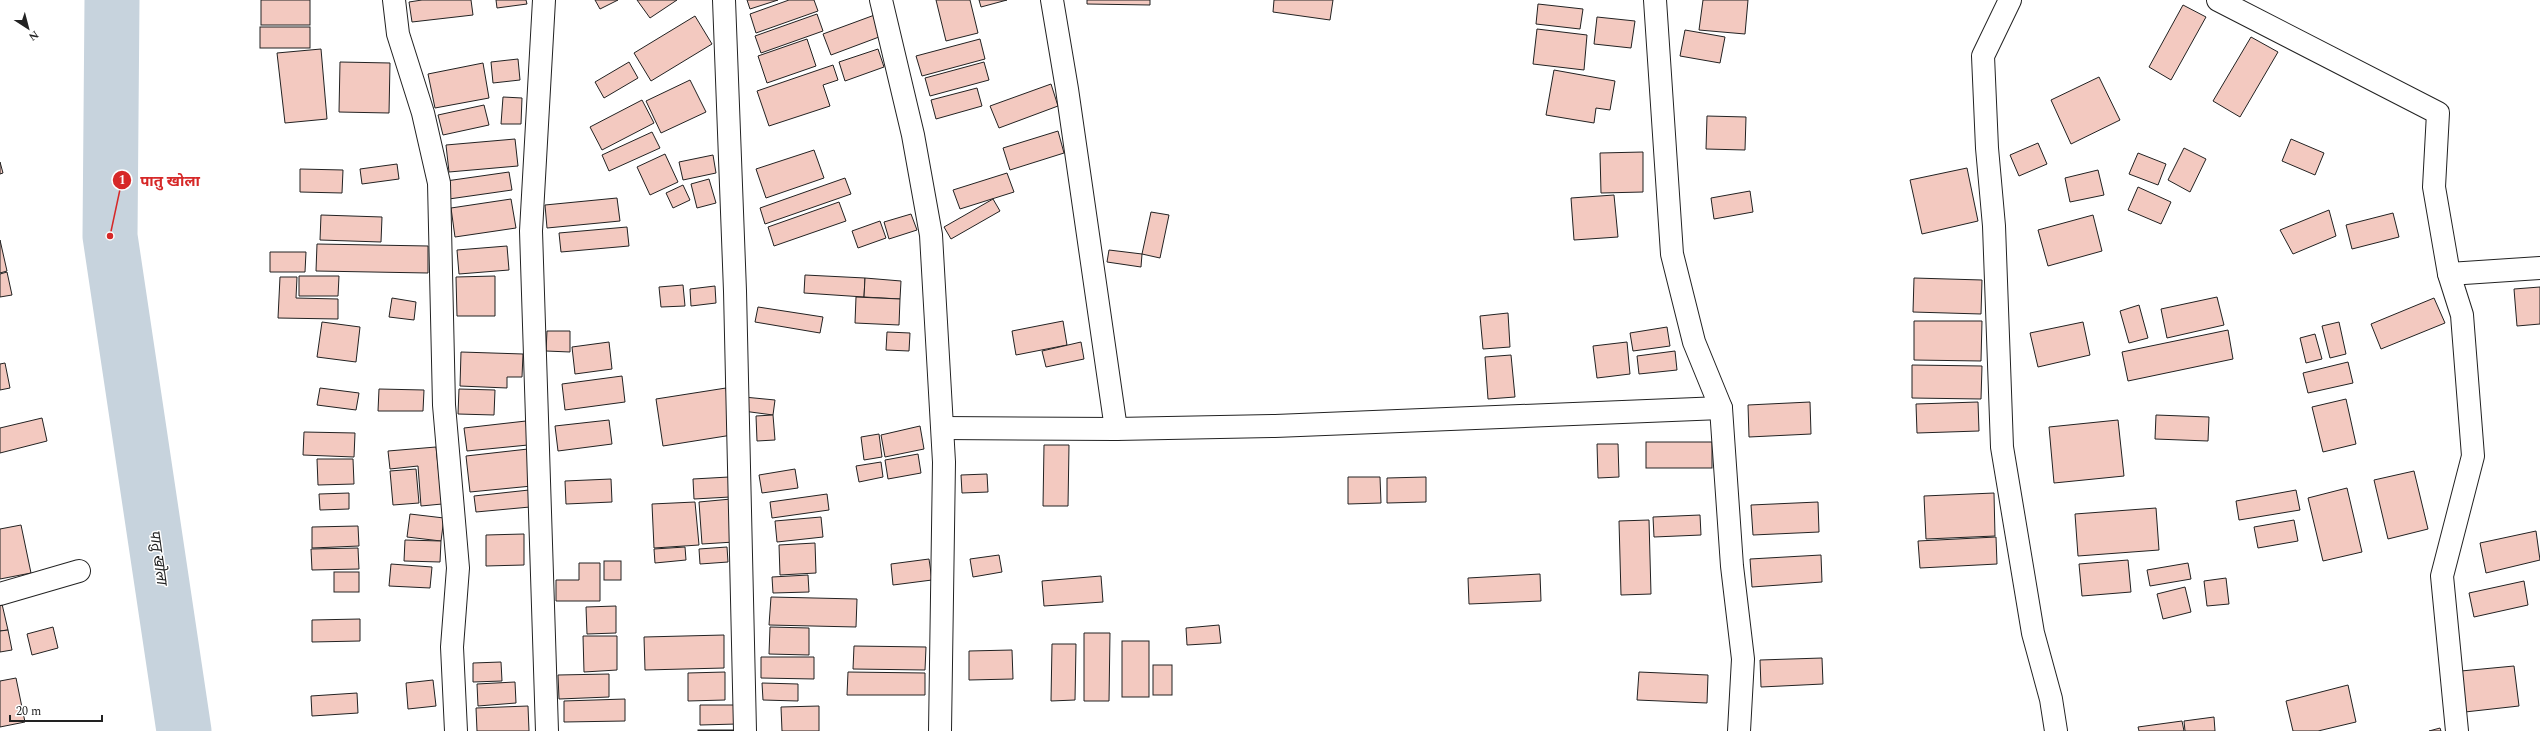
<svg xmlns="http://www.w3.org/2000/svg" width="2540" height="731" viewBox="0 0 2540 731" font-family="Spectral,'Noto Sans Devanagari',serif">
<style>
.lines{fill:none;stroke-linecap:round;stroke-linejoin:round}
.river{stroke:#c7d3dd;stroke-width:55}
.building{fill:#f3c9c0;stroke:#222}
.minor-casing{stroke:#222;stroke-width:24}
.minor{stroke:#fff;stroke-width:22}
.labels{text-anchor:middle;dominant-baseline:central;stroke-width:3;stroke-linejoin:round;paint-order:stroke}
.water-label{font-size:15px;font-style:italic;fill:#222;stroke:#fff}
.leader{fill:none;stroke:#d62828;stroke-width:1.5}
.callout-dot{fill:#d62828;stroke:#fff;stroke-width:1.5}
.mark-label{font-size:12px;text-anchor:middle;font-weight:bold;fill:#fff}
.callout-label{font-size:15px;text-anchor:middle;font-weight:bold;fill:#d62828;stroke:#fff;stroke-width:3;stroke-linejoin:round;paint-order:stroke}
</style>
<rect width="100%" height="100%" fill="#fff"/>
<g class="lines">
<path class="river" d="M112 0 110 236 184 731"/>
</g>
<g class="building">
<rect x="261" y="0" width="49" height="25"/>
<path d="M422 0H471L473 15 412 22 409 2Z"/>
<path d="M496 0H526L527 4 497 8Z"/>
<path d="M595 0H618L600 9Z"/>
<path d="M637 0H677L650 18Z"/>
<path d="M747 0H778L750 9Z"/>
<path d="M789 0H814L818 11 756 33 750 14Z"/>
<path d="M936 0H970L978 33 946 41Z"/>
<path d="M979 0H1007L981 7Z"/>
<path d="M1087 0H1150V5L1087 4Z"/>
<path d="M1274 0H1333L1330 20 1273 12Z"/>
<path d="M1703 0H1748L1745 34 1699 30Z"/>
<path d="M1538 4 1583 9 1580 29 1536 24Z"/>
<path d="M2183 5 2206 17 2171 80 2149 67Z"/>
<path d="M880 13 887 34 831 55 823 34Z"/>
<path d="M817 14 823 31 761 53 755 36Z"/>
<path d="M695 16 712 44 651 81 634 53Z"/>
<path d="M1597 17 1635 21 1631 48 1594 44Z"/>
<rect x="260" y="27" width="50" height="21"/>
<path d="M1537 29 1587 35 1584 70 1533 64Z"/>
<path d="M1685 30 1725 37 1720 63 1680 56Z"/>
<path d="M2251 37 2278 52 2240 117 2213 101Z"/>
<path d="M807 39 816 66 767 83 758 56Z"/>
<path d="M980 39 985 59 922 76 916 56Z"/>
<path d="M321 49 327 119 285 123 277 53Z"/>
<path d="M878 49 884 67 845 81 839 62Z"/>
<path d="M518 59 520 80 493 83 491 62Z"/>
<path d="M340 62 390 63 389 113 339 112Z"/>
<path d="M629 62 638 78 604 98 595 82Z"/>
<path d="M984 62 989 80 930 96 925 78Z"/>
<path d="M483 63 489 98 435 108 428 74Z"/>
<path d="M833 65 838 80 823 85 830 106 769 126 757 91Z"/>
<path d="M1554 70 1615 81 1610 110 1596 108 1594 123 1546 115Z"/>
<path d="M2099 77 2120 120 2071 144 2051 100Z"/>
<path d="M690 80 706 112 661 133 646 101Z"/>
<path d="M1051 84 1058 106 999 128 990 106Z"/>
<path d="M977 88 982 106 936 119 931 100Z"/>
<path d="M503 97 522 98 521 124H501Z"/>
<path d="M642 100 654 123 602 150 590 127Z"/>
<path d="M484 105 489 125 443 135 438 115Z"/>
<path d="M1707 116 1746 117 1745 150 1706 149Z"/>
<path d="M1058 131 1064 153 1010 170 1003 148Z"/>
<path d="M652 132 660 148 609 171 602 155Z"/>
<path d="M515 139 518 166 449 172 446 145Z"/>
<path d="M2291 139 2324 153 2315 175 2282 161Z"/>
<path d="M2038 143 2047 164 2019 176 2010 155Z"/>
<path d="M2184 148 2206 159 2190 192 2168 180Z"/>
<path d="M814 150 824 178 766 198 756 169Z"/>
<path d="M1643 152V192L1601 193 1600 153Z"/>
<path d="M2138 153 2166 164 2158 185 2129 174Z"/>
<path d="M665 154 678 182 650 195 637 167Z"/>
<path d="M713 155 716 173 683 180 679 162Z"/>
<path d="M0 162 3 173 0 174Z"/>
<path d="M397 164 399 179 362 184 360 169Z"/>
<path d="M1967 168 1978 221 1922 234 1910 180Z"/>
<path d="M300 169 343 170 342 193 300 192Z"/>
<path d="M2098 170 2104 195 2070 202 2065 178Z"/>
<path d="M509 172 512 190 449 199 446 181Z"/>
<path d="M1007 173 1014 192 960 209 953 190Z"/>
<path d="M845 178 851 194 765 224 760 208Z"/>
<path d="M709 179 716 203 697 208 691 184Z"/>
<path d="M683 185 690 200 673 208 666 193Z"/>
<path d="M2138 187 2171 202 2161 224 2128 210Z"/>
<path d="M1750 191 1753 212 1714 219 1711 198Z"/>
<path d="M1614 195 1618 237 1574 240 1571 198Z"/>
<path d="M617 198 620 221 547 228 545 205Z"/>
<path d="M511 199 516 228 455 237 451 208Z"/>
<path d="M993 199 1000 211 951 239 944 227Z"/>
<path d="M839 202 846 221 774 246 768 227Z"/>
<path d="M2329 210 2336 236 2293 254 2280 230Z"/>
<path d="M1151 212 1169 215 1160 258 1142 254Z"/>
<path d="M2393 213 2399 237 2352 249 2346 225Z"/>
<path d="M911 214 917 230 889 239 884 222Z"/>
<path d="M321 215 382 217 381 242 320 240Z"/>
<path d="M2093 215 2102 251 2048 266 2038 230Z"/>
<path d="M880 221 886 238 858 248 852 231Z"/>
<path d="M627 227 629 246 561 252 559 233Z"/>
<path d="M0 240 7 271 0 273Z"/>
<path d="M317 244 428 246V273L316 271Z"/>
<path d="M507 246 509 270 459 274 457 250Z"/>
<path d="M1109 250 1142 254 1141 267 1107 262Z"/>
<path d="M270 252H306L305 272H270Z"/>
<path d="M7 272 12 295 0 297V274Z"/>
<path d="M805 275 865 278 864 297 804 293Z"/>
<path d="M299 276H339L338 296H299Z"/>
<path d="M495 276V316H457L456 277Z"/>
<path d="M280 277H297L296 298 338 299V319L278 318Z"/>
<path d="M865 278 901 281 900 299 864 297Z"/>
<path d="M1914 278 1982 280 1981 314 1913 312Z"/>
<path d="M683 285 685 306 661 307 659 287Z"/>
<path d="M715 286 716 303 691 306 690 289Z"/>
<path d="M2540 287V324L2517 326 2514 289Z"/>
<path d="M856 297 900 299 899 325 855 323Z"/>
<path d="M2217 297 2224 325 2167 338 2161 309Z"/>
<path d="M392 298 416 302 414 320 389 317Z"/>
<path d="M2434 298 2445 323 2381 349 2371 324Z"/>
<path d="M2139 305 2148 338 2129 343 2120 311Z"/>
<path d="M758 307 823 317 820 333 755 322Z"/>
<path d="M1508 313 1510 347 1483 349 1480 316Z"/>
<path d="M1063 321 1067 345 1016 355 1012 331Z"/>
<path d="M1914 321H1982L1981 361 1914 360Z"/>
<path d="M322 322 360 327 356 362 317 357Z"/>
<path d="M2083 322 2090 355 2038 367 2030 333Z"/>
<path d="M2339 322 2346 354 2330 358 2322 326Z"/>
<path d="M1667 327 1670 346 1633 351 1630 333Z"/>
<path d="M2228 330 2233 359 2128 381 2122 352Z"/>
<path d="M547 331H570V352L546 351Z"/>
<path d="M887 332 910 333 909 351 886 350Z"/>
<path d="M2315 334 2322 359 2306 363 2300 338Z"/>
<path d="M609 342 612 369 575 374 572 347Z"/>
<path d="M1081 342 1084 359 1046 367 1042 351Z"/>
<path d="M1627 342 1630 374 1597 378 1593 346Z"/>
<path d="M1675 351 1677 370 1639 374 1637 356Z"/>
<path d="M461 352 523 354 522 377H507V388L460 386Z"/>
<path d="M1511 355 1515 397 1488 399 1485 357Z"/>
<path d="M2348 362 2353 383 2308 393 2303 373Z"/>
<path d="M5 363 10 388 0 390V364Z"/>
<path d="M1912 365 1982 366 1981 399 1912 398Z"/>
<path d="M622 376 625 402 565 410 562 384Z"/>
<path d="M320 388 359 393 356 410 317 405Z"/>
<path d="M726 388 732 435 663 446 656 399Z"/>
<path d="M379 389 424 390 423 411H378Z"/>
<path d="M459 389 495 390 494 415 458 414Z"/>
<path d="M744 397 775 400 773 415 743 411Z"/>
<path d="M2346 399 2356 444 2323 452 2312 407Z"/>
<path d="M1810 402 1811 434 1749 437 1748 405Z"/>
<path d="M1978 402 1979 431 1917 433 1916 404Z"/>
<path d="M773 415 775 440 757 441 756 416Z"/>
<path d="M2156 415 2209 417 2208 441 2155 439Z"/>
<path d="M42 418 47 441 0 453V428Z"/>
<path d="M609 420 612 444 558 451 555 426Z"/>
<path d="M2118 420 2124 476 2054 483 2049 427Z"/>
<path d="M526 421 528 445 467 451 464 428Z"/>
<path d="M920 426 924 449 885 457 881 435Z"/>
<path d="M304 432 355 433 354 457 303 455Z"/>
<path d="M879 434 882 457 864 460 861 437Z"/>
<rect x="1646" y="442" width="66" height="26"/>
<path d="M1597 444H1618L1619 477 1598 478Z"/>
<path d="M1044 445H1069L1068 506H1043Z"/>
<path d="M436 447 442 504 421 506 418 466 390 469 388 451Z"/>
<path d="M528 449 532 486 470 492 466 456Z"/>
<path d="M918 454 921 473 888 479 885 460Z"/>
<path d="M317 459H353L354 484 318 485Z"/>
<path d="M881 462 883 477 859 482 856 466Z"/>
<path d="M416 469 419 503 393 505 390 471Z"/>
<path d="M795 469 798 488 762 493 759 475Z"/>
<path d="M2414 471 2428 529 2388 539 2374 480Z"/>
<path d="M987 474 988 492 962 493 961 475Z"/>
<path d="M729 477 730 497 694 499 693 479Z"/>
<path d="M1348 477H1380L1381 503 1348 504Z"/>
<path d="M1426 477V502L1387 503V478Z"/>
<path d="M611 479 612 502 566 504 565 481Z"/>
<path d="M2347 488 2362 552 2323 561 2308 498Z"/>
<path d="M529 490 530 507 476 512 474 496Z"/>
<path d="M2296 490 2300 510 2239 520 2236 501Z"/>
<path d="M349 493V509L320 510 319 494Z"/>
<path d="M1994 493 1995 536 1926 539 1924 496Z"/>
<path d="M827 494 829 510 772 518 770 502Z"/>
<path d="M731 499 734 542 702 544 699 502Z"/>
<path d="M695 502 699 545 654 548 652 504Z"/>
<path d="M1818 502 1819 532 1753 535 1751 505Z"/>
<path d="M2156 508 2159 550 2078 556 2075 514Z"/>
<path d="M410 514 444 518 441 541 407 537Z"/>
<path d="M1700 515 1701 535 1654 537 1653 517Z"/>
<path d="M821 517 823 537 777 542 775 521Z"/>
<path d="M1649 520 1651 594 1621 595 1619 521Z"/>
<path d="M2294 520 2298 541 2258 548 2254 527Z"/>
<path d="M21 525 31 573 0 579V529Z"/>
<path d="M358 526 359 546 312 548V527Z"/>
<path d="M2536 531 2540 560 2486 573 2480 543Z"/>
<path d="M524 534V565L486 566V535Z"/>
<path d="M1996 537 1997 564 1920 568 1918 541Z"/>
<path d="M405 540 441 541 440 562 404 561Z"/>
<path d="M815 543 816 573 780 575 779 545Z"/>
<path d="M685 547 686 560 655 563 654 549Z"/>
<path d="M727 547 728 562 700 564 699 549Z"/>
<path d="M358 548 359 569 312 570 311 549Z"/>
<path d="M999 555 1002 572 973 577 970 559Z"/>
<path d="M1821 555 1822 582 1752 587 1750 559Z"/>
<path d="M929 559 932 580 893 585 891 564Z"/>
<path d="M2128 560 2131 592 2082 596 2079 564Z"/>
<rect x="604" y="561" width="17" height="19"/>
<path d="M579 563H600V601H556V580H579Z"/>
<path d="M2188 563 2191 579 2150 586 2147 570Z"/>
<path d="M391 564 432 567 430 588 389 586Z"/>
<rect x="334" y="572" width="25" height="20"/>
<path d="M1540 574 1541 601 1469 604 1468 578Z"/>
<path d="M808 575 809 592 773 593 772 577Z"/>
<path d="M1101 576 1103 602 1044 606 1042 581Z"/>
<path d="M2226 578 2229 604 2207 606 2204 581Z"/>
<path d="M2524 581 2528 605 2474 617 2469 593Z"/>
<path d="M2185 587 2191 612 2163 619 2157 594Z"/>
<path d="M771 597 857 599 856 627 769 625Z"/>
<path d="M0 604H2L8 630 0 631Z"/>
<path d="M616 606V633L587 634 586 607Z"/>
<path d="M360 619V641L312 642V620Z"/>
<path d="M1219 625 1221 643 1187 645 1186 628Z"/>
<path d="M53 627 58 648 32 655 27 634Z"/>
<path d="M770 627 809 628V655L769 654Z"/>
<path d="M8 630 12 650 0 652V631Z"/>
<path d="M1084 633H1110L1109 701H1084Z"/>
<path d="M724 635V668L645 670 644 637Z"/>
<path d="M583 636H617V670L584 672Z"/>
<rect x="1122" y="641" width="27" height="56"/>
<path d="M1052 644H1076L1075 700 1051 701Z"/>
<path d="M854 646 926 647 925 670 853 669Z"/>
<path d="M1012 650 1013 679 969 680V651Z"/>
<path d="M761 657H814V679L761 678Z"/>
<path d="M1822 658 1823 684 1761 687 1760 660Z"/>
<path d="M501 662 502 681 473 682V663Z"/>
<rect x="1153" y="665" width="19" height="30"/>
<path d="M2514 666 2519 706 2465 712 2461 671Z"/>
<path d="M725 672V700L688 701V673Z"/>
<path d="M848 672 925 673V695H847Z"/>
<path d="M1639 672 1708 675 1707 703 1637 700Z"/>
<path d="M609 674V697L559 699 558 675Z"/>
<path d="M16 678 25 722 0 727V681Z"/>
<path d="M433 680 436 706 408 709 406 683Z"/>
<path d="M515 682 516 703 478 706 477 684Z"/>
<path d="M762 683 798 684V701L763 700Z"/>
<path d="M2348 685 2356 722 2318 731H2293L2286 701Z"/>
<path d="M357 693 358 713 312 716 311 696Z"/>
<path d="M625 699V721L564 722V701Z"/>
<path d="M700 705H737V724L700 725Z"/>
<path d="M528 706 529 731H477L476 708Z"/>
<path d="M819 706V731H782L781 707Z"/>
<path d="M2214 717 2215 731H2185L2184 721Z"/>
<path d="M2182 721 2184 731H2139L2138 727Z"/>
<path d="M2440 728 2441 731H2429Z"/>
<rect x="698" y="730" width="36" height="1"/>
</g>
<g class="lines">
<defs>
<g id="minor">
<path d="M394 0 398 34 423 113 439 183 444 405 458 568 452 647 456 731"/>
<path d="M544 0 531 231 547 731"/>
<path d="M724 0 735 291 745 731"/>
<path d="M881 0 913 135 931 235 944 462 940 731"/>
<path d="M1052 0 1067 89 1116 429"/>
<path d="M1655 0 1672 254 1694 342 1721 408 1732 566 1743 659 1739 731"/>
<path d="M2010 0 1983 56 1987 148 1994 226 2002 447 2033 633 2051 699 2056 731"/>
<path d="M2218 0 2438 113 2434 187 2449 274 2540 268"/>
<path d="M2449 274 2462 315 2473 456 2442 576 2457 731"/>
<path d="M943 428 1116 429 1275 426 1721 408"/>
<path d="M0 594 79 571"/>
</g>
</defs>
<use href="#minor" class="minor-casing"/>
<use href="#minor" class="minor"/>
</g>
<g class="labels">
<g class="water-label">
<text transform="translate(158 557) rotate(82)">पातु खोला</text>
</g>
</g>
<path class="leader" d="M110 236L122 180"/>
<g class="callout-dot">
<circle cx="110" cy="236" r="4"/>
<circle cx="122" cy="180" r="10"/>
</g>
<g class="mark-label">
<text x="122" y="184">1</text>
</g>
<g class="callout-label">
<text x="170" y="186">पातु खोला</text>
</g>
<g transform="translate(28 28) rotate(144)" stroke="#ffffff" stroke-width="3" paint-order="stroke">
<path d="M0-3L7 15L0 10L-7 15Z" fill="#222222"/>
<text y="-6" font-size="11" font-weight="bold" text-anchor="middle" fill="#222222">N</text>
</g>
<path d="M10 715v6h92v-6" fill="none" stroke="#222222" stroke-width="2"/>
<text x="16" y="715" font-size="12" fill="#222222" stroke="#ffffff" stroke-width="3" paint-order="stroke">20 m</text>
</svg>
